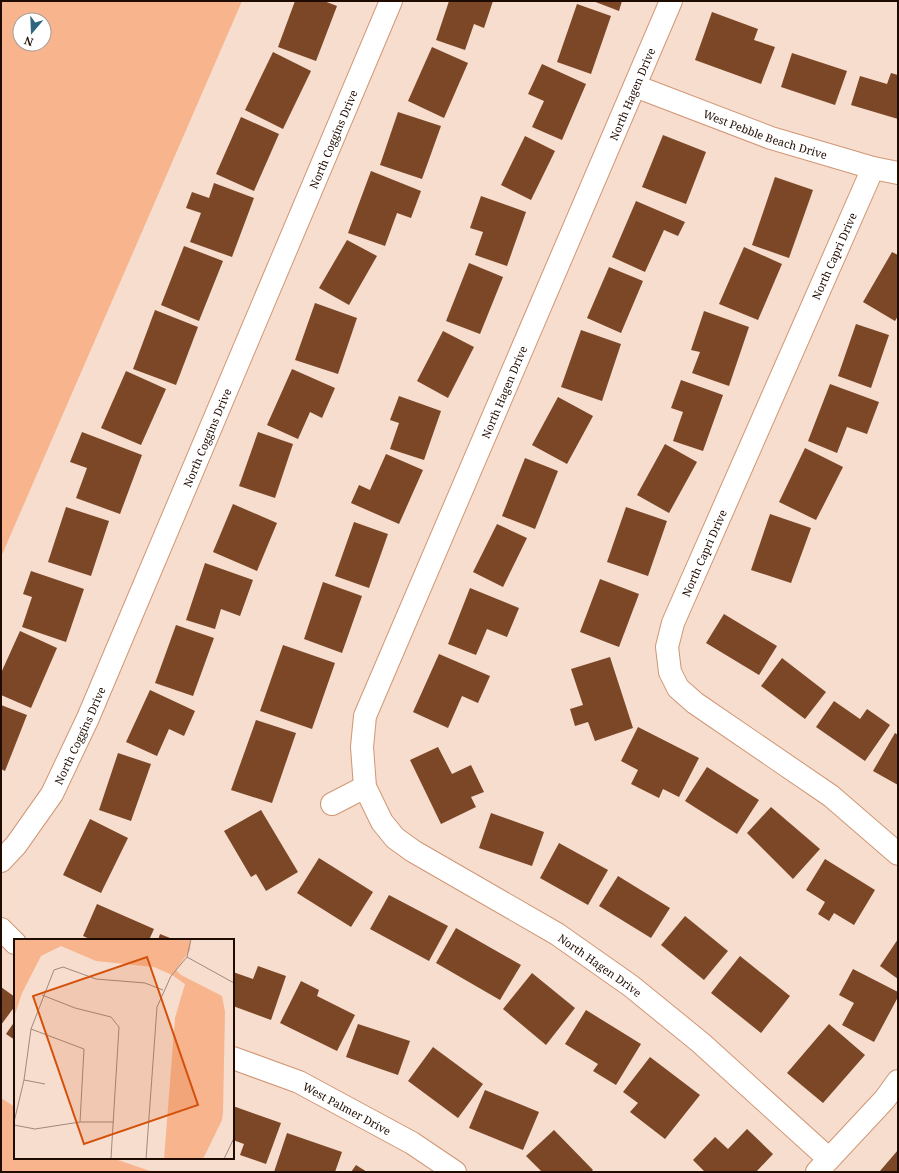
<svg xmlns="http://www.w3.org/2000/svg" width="899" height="1173" viewBox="0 0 899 1173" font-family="'Noto Serif',serif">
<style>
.green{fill:#f8b48d;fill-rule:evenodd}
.building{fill:#7b4726}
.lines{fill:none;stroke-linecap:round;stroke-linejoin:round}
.street-casing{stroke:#d19674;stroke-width:24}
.street{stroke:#fff;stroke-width:22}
.labels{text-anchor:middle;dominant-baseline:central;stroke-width:4;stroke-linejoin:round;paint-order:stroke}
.street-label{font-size:11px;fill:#200b01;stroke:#fff}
.inset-road{fill:none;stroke:#a0897c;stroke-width:1}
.view{fill:#d4510b;fill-opacity:0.15;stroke:#d4510b;stroke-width:2}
.inset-edge{fill:none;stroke:#200b01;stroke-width:2}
</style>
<rect width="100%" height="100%" fill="#f6ddce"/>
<g class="green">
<path d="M1 1H242L1 557ZM20 20H44V44H20Z"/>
<path d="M1 1098 15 1107V1158H112L153 1172H1Z"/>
</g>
<g class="building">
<path d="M295 1H324L337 6 316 61 278 47Z"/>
<path d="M449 1H493L484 28 474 24 465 50 436 40Z"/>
<path d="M593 1H622L619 11Z"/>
<path d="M577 4 611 16 591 74 557 62Z"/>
<path d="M712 12 758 29 754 40 775 47 761 84 695 60Z"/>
<path d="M432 47 468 63 444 118 408 101Z"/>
<path d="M273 52 311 71 283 129 245 110Z"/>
<path d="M792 53 847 71 835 105 781 87Z"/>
<path d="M542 64 586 84 562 140 532 127 544 101 528 94Z"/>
<path d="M891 73 898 75V119L851 105 860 76 887 84Z"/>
<path d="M398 112 441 126 422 179 380 165Z"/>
<path d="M241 117 279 134 254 191 216 174Z"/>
<path d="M663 135 706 152 686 204 642 187Z"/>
<path d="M525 136 555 151 531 200 501 185Z"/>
<path d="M371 171 421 191 411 218 397 213 385 246 348 233Z"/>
<path d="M775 177 813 190 789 258 752 245Z"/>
<path d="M214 183 254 198 232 257 190 242 201 213 186 208 192 192 209 198Z"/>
<path d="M481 196 526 212 507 266 475 255 483 232 470 228Z"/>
<path d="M636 201 685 222 678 236 664 230 645 272 612 257Z"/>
<path d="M347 240 377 256 349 305 319 288Z"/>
<path d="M184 246 223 261 199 321 161 305Z"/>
<path d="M744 247 782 264 758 320 719 304Z"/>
<path d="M892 252 898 255V316L895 321 863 302Z"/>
<path d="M469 263 503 277 480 334 446 321Z"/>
<path d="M609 267 643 281 621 333 587 318Z"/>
<path d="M315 303 357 318 338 374 295 360Z"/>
<path d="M155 310 198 327 176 385 133 369Z"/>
<path d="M704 311 749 327 729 386 692 373 700 352 691 350Z"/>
<path d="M856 324 889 335 871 388 838 376Z"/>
<path d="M581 330 621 344 602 401 561 387Z"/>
<path d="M443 331 474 347 448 398 417 381Z"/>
<path d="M292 369 335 388 322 418 310 412 298 439 267 425Z"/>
<path d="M126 371 166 389 141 445 101 428Z"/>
<path d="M681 380 723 395 703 451 673 441 683 412 671 408Z"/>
<path d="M830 384 879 402 867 434 847 427 837 453 808 441Z"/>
<path d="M399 396 441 411 424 460 390 449 399 423 390 420Z"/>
<path d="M558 397 593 416 567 464 532 445Z"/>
<path d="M82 432 142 455 120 514 76 498 87 468 70 462Z"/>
<path d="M258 432 293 444 275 498 239 486Z"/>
<path d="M665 444 697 462 669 513 637 495Z"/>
<path d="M805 448 843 467 816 520 779 502Z"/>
<path d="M386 454 423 470 399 524 351 503 359 485 370 490Z"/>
<path d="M525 458 558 471 535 529 502 516Z"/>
<path d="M233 504 277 523 257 571 213 552Z"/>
<path d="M66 507 109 521 91 576 48 562Z"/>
<path d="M626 507 667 521 648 576 607 562Z"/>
<path d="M770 514 811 528 791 583 751 570Z"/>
<path d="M354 522 388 534 369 588 335 576Z"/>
<path d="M497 524 527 538 503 587 473 572Z"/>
<path d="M205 563 253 580 240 616 221 609 215 629 186 620Z"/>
<path d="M31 571 84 589 66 642 22 627 32 597 23 594Z"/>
<path d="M600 579 639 594 619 647 580 632Z"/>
<path d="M323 582 362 596 342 653 304 639Z"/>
<path d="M470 588 519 608 507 637 487 629 476 655 448 644Z"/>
<path d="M724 614 777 646 759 675 706 643Z"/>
<path d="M176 625 214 638 193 696 155 683Z"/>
<path d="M20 631 57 648 31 708 1 695V673Z"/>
<path d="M283 645 335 663 312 729 260 711Z"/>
<path d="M439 654 490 676 478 703 462 696 448 728 413 712Z"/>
<path d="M610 657 633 728 595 741 588 722 575 726 570 709 583 705 571 669Z"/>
<path d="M782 658 826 692 805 719 761 686Z"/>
<path d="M150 690 195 711 184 736 169 729 157 756 126 742Z"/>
<path d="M834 701 860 719 867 709 890 725 865 761 816 727Z"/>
<path d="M1 705 27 715 5 771 1 769Z"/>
<path d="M256 720 296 733 272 803 231 790Z"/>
<path d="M638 727 699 758 679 797 663 789 659 798 631 784 638 770 621 761Z"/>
<path d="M895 733 898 735V785L873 771Z"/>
<path d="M438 747 452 774 471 765 484 792 471 797 476 807 441 824 410 760Z"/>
<path d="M118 753 151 764 131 821 99 810Z"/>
<path d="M707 767 759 800 737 834 685 801Z"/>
<path d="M771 807 820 849 793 879 747 833Z"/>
<path d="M261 810 298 872 266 891 256 874 251 877 224 831Z"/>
<path d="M491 813 544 832 532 866 479 848Z"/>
<path d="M90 819 128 838 101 893 63 875Z"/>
<path d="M559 843 608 870 588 905 540 878Z"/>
<path d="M319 858 373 892 351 927 297 893Z"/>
<path d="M825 859 875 890 854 925 834 913 829 921 818 914 825 902 806 890Z"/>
<path d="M618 876 670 908 651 938 599 906Z"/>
<path d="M389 895 448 926 429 961 370 929Z"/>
<path d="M97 904 154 929 149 940H92L83 936Z"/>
<path d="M685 916 728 951 704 980 661 945Z"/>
<path d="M456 928 521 965 500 1000 436 963Z"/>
<path d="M160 934 175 940H158Z"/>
<path d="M898 939V979L880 966Z"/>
<path d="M740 956 790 996 761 1033 711 993Z"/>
<path d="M258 966 286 976 271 1020 233 1006V972L253 979Z"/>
<path d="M853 969 898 992V997L874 1042 842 1025 854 1003 839 995Z"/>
<path d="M532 973 575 1008 546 1045 503 1009Z"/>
<path d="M301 981 319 990 317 996 355 1015 337 1051 280 1023Z"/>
<path d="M1 987 15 997V1006L1 1025Z"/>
<path d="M586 1010 641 1044 616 1085 593 1071 598 1064 565 1044Z"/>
<path d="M15 1021V1040L6 1034Z"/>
<path d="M358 1024 410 1041 398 1075 346 1057Z"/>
<path d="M829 1024 865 1055 823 1103 787 1073Z"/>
<path d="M433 1047 483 1084 458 1118 408 1081Z"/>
<path d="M650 1057 700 1095 665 1139 630 1112 638 1103 623 1092Z"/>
<path d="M485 1090 539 1112 523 1150 469 1128Z"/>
<path d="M233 1106 281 1123 266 1164 240 1155 244 1144 233 1140Z"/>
<path d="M747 1129 773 1154 756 1172H705L693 1160 715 1137 728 1149Z"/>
<path d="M554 1130 593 1170 591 1172H542L526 1156Z"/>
<path d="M287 1133 342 1152 335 1172H274Z"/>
<path d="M898 1150V1172H881L880 1171Z"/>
<path d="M356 1165 367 1172H351Z"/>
</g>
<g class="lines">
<defs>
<g id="street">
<path id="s1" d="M671 1 365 716 362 747 365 787 382 822 395 838 413 851 557 934 631 986 701 1043 829 1159"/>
<path id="s2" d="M635 86 771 138 873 168 898 173"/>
<path d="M873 168 673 623 667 647 670 672 678 688 695 703 831 796 898 854"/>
<path d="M332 804 365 787"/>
<path id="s3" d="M1 861 16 845 52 794 88 718 391 1"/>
<path d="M1 929 15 943"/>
<path id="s4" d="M233 1058 299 1082 412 1143 455 1172"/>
<path d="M817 1172 885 1099 898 1081"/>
</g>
</defs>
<use href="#street" class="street-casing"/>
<use href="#street" class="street"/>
</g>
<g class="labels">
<g class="street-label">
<text transform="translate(632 94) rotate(-67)">North Hagen Drive</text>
<text stroke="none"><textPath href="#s2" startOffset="139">West Pebble Beach Drive</textPath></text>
<text stroke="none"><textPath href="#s3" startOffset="797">North Coggins Drive</textPath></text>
<text transform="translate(834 256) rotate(-66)">North Capri Drive</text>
<text transform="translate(504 392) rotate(-67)">North Hagen Drive</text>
<text stroke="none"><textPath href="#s3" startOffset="473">North Coggins Drive</textPath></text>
<text transform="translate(704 553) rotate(-66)">North Capri Drive</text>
<text stroke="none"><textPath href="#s3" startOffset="149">North Coggins Drive</textPath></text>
<text stroke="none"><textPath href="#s1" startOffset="1150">North Hagen Drive</textPath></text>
<text stroke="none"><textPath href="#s4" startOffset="125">West Palmer Drive</textPath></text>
</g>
</g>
<g transform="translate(14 939)">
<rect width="220" height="220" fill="#f6ddce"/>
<path d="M0 0H177L176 11 162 31 167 36 208 57 211 73 209 173 208 181 189 220H150L161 79 171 45 158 36 140 28 82 22 47 7 27 17 8 54 0 78Z" fill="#f8b48d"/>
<path class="inset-road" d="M173 18 220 44M28 56 61 69 97 78 105 88 97 219M17 90 70 110 66 183M10 141 31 145M0 183 10 141 17 90 40 31 49 28 82 40 131 44 149 51M0 186 21 190 66 183H100M62 220H109M132 220 143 68 157 37 173 18 177 0M210 220 220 199"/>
<path class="view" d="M133 18 184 166 70 205 19 57Z"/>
<rect width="220" height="220" class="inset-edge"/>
</g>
<rect width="899" height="1173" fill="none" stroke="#200b01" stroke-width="4"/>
<g transform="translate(32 32) rotate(199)"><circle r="19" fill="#ffffff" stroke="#a69d99"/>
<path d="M0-3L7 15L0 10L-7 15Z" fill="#2e6680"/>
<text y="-6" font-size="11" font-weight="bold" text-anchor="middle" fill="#200b01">N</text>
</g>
</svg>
